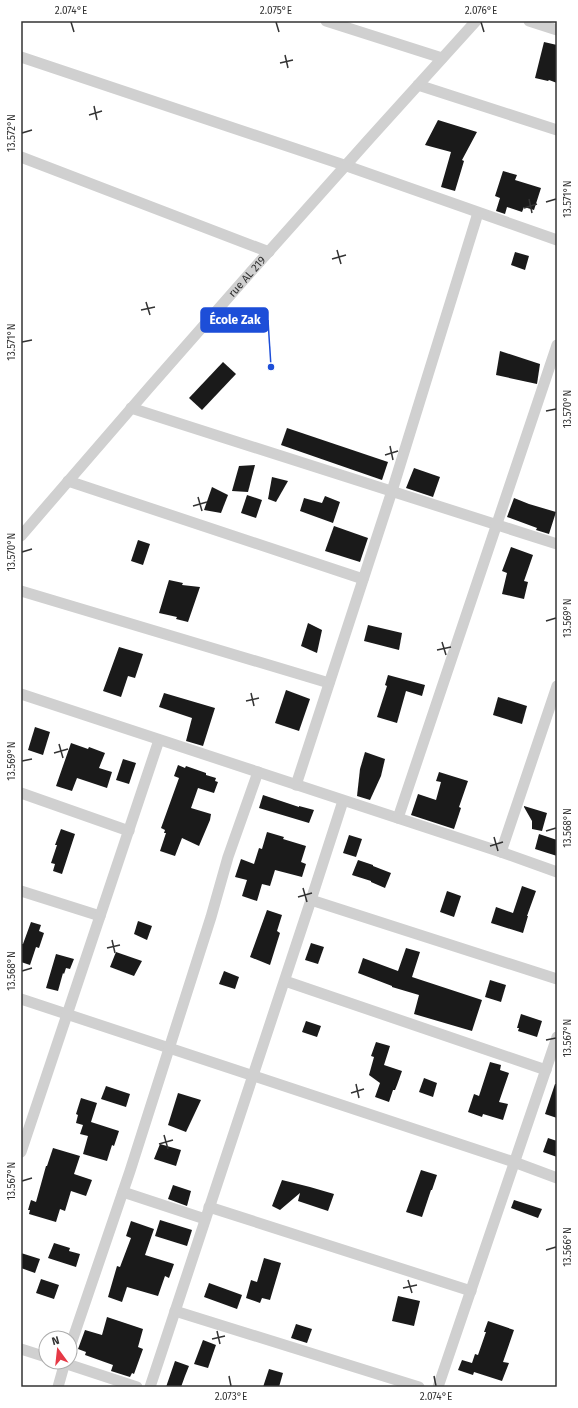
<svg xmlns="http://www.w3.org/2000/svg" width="578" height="1408" viewBox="0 0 578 1408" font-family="'Fira Sans',sans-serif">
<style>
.building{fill:#1a1a1a}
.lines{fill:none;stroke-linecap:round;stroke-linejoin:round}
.minor{stroke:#d0d0d0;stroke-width:11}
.ticks{fill:none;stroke:#333;stroke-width:1.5}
.labels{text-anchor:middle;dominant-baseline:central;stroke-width:4;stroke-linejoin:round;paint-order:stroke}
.street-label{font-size:11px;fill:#333;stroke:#fff}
.leader{fill:none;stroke:#1d4ed8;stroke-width:1.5}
.callout-dot{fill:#1d4ed8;stroke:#fff;stroke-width:1.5}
.callout{fill:#1d4ed8;stroke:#1d4ed8;stroke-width:1.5}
.callout-label{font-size:12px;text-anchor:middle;font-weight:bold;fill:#fff}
.neatline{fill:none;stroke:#333;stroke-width:1.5}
.ticks-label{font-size:10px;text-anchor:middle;fill:#333}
</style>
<rect width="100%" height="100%" fill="#fff"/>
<g class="building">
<path d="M544 42 557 45V83L549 80 548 81 535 78Z"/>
<path d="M438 120 477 132 462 160 464 161 455 191 441 187 451 152 425 145Z"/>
<path d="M503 171 517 175 515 180 541 188 534 210 524 207 522 212 507 207 505 214 496 211 500 198 495 196Z"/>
<path d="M515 252 529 256 525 270 511 265Z"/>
<path d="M500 351 540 364 537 384 496 375Z"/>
<path d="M223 362 236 374 202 410 189 398Z"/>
<path d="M287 428 388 462 382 480 281 445Z"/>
<path d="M255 465 248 492 232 491 239 466Z"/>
<path d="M414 468 440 477 433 497 406 488Z"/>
<path d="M272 477 288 481 276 502 268 499Z"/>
<path d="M212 487 228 495 221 513 204 510Z"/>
<path d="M247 495 262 500 256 518 241 513Z"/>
<path d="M325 496 340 502 333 523 300 511 304 498 322 503Z"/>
<path d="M514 498 529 504 556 512 549 534 536 530 537 528 507 517Z"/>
<path d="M334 526 368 538 360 562 325 551Z"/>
<path d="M138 540 150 544 143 565 131 561Z"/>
<path d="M511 547 533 555 524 581 528 582 524 599 502 594 507 573 502 571Z"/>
<path d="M169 580 183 583 182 585 200 587 188 622 176 619 177 617 159 613Z"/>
<path d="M308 623 322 630 317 653 301 646Z"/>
<path d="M368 625 402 633 399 650 364 641Z"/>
<path d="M119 647 143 654 135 678 128 676 121 697 103 691Z"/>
<path d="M388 675 425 685 422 696 406 691 397 723 377 717 387 686 385 685Z"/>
<path d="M286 690 310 699 299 731 275 723Z"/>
<path d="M164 693 215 708 203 746 186 741 192 718 159 707Z"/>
<path d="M498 697 527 706 522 724 493 715Z"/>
<path d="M35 727 50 732 43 755 28 750Z"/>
<path d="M71 743 88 749 89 747 105 753 99 768 112 772 107 788 77 778 72 791 56 786Z"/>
<path d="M365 752 385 759 381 776 370 800 357 796 360 769Z"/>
<path d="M123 759 136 763 129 784 116 780Z"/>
<path d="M178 765 185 768 186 766 206 773V775L216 778 215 781 218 782 214 793 198 788 191 808 211 814 210 820 199 846 182 838 175 856 160 851 166 833H164L165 830 161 828 179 778 174 776Z"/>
<path d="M439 772 468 781 459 807 461 808 454 829 411 815 418 794 436 800 441 782 436 781Z"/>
<path d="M263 795 299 807V806L314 810 309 823 259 808Z"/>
<path d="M524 806 547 813 542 831 532 829V821L524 807Z"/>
<path d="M61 829 75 834 62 874 53 871 55 864 51 863 57 845H55Z"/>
<path d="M267 832 284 837 283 839 306 846 301 862 306 864 302 877 275 870 270 886 262 884 257 901 242 896 247 880 235 877 241 859 254 864 259 848 262 849Z"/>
<path d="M539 834 557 840V856L535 849Z"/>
<path d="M349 835 362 839 356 857 343 853Z"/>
<path d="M358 860 373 865V866L391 873 385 888 371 882V881L352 875Z"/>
<path d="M522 886 536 891 527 916H528L523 933 491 923 496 907 513 913Z"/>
<path d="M447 891 461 896 454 917 440 912Z"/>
<path d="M267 910 282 915 277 931 280 933 270 965 250 957Z"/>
<path d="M138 921 152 926 147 940 134 934Z"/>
<path d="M31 922 41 925 39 931 44 933 39 948 36 947 30 965 21 962V944H23Z"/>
<path d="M311 943 324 947 318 964 305 960Z"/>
<path d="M406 948 420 952 412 977 482 1000 472 1031 414 1014 419 995 392 987V986L358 973 363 958 398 971Z"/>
<path d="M116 952 142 961 134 976 110 967Z"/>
<path d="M56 954 74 959 70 969 66 968 64 974 63 973 58 991 46 988Z"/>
<path d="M224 971 239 977 235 989 219 984Z"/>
<path d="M490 980 506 985 501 1002 485 997Z"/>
<path d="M521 1014 542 1021 537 1037 518 1031 519 1028H517Z"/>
<path d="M306 1021 321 1026 317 1037 302 1032Z"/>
<path d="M376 1042 390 1046 384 1065 402 1071 397 1085 395 1090H393L389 1102 375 1097 380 1083 369 1075 374 1057 371 1056Z"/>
<path d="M490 1062 501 1065 500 1070 509 1073 499 1102 508 1104 503 1120 483 1114 482 1117 468 1112 474 1094 479 1096Z"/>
<path d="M424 1078 437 1083 433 1097 419 1092Z"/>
<path d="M555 1084H557V1118L545 1114Z"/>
<path d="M106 1086 130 1094 126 1107 101 1099Z"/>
<path d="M178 1093 201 1100 186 1132 168 1125Z"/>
<path d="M81 1098 97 1103 91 1122 119 1131 114 1146 112 1145 107 1161 83 1154 88 1136 80 1134 83 1125 76 1123 78 1115 76 1114Z"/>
<path d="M548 1138 557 1141V1157L543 1152Z"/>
<path d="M160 1144 181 1150 176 1166 154 1159Z"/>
<path d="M53 1148 80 1156 74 1174 92 1180 86 1196 71 1191 65 1211 60 1209 56 1222 29 1214 30 1210H28L31 1200 36 1202 46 1166H47Z"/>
<path d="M421 1170 437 1175 432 1190H431L422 1217 406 1212Z"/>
<path d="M282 1180 310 1187 334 1194 328 1211 298 1201 300 1193 280 1210 272 1206Z"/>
<path d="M173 1185 191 1191 187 1206 168 1199Z"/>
<path d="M514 1200 542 1209 538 1218 511 1208Z"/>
<path d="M160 1220 192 1230 187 1246 155 1236Z"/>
<path d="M131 1221 154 1229 145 1255 174 1264 169 1278 165 1276 158 1296 127 1287 122 1302 108 1297 117 1266 120 1267 131 1238 126 1236Z"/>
<path d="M54 1243 70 1248 69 1251 80 1254 76 1267 48 1258Z"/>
<path d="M21 1253 40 1259 35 1273 21 1268Z"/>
<path d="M264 1258 281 1263 270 1300 262 1298 260 1303 246 1298 251 1280 257 1282Z"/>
<path d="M41 1279 59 1285 54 1299 36 1293Z"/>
<path d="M209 1283 242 1295 237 1309 204 1297Z"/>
<path d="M398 1296 420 1301 414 1326 392 1321Z"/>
<path d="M107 1317 143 1329 138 1347 143 1349 134 1374 132 1373 130 1377 111 1371 113 1365 85 1355 86 1352 78 1349 85 1330 102 1335Z"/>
<path d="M488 1321 514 1330 503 1362 509 1363 502 1381 474 1372 473 1375 458 1370 462 1360 472 1363 475 1354 478 1355 486 1332H484Z"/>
<path d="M296 1324 312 1329 307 1343 291 1338Z"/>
<path d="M203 1340 216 1345 208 1368 194 1364Z"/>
<path d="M175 1361 189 1366 185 1376 181 1387H166Z"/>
<path d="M269 1369 283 1373 279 1387H263Z"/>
</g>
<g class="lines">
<g class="minor">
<path d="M326 21 442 58"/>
<path d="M529 21 557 30"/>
<path d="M21 57 344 165 557 240"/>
<path d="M418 85 557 130"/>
<path d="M21 157 269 252"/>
<path d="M131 408 557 544"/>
<path d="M68 481 363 579"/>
<path id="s1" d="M21 536C170 362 322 190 476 21"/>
<path d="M21 591 329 683"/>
<path d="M21 694 501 852 557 872"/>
<path d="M296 785 392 491 478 213"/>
<path d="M21 793 129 831"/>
<path d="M398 818 557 345"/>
<path d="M501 852 557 686"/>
<path d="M21 891 100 916"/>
<path d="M311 900 557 979"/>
<path d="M285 981 546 1070"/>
<path d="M21 999 514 1162 557 1178"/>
<path d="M21 1152 159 740"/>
<path d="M123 1192 205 1219"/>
<path d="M209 1207 471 1291"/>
<path d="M175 1311 419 1387"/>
<path d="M70 1347 130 1171 211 917 228 857 258 772"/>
<path d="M21 1349 46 1357"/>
<path d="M61 1362 137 1387"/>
<path d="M58 1387 65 1362"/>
<path d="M150 1387 311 900 343 801"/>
<path d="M438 1387 557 1037"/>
</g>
</g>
<path class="ticks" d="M71 22 74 32M276 22 279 32M481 22 484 32M285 55 288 68M280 63 293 60M94 106 97 120M89 115 102 111M22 133 32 130M529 199 532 213M546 202 556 199M524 208 537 204M337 250 341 264M332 259 346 255M146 302 150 315M141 310 155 307M22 342 32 340M546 411 556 409M390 446 393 460M385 455 398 451M198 497 202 511M193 506 207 502M22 552 32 549M546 621 556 618M442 642 446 655M437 650 451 647M251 693 254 706M246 701 259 698M59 744 63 758M54 753 68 749M22 761 32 759M546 831 556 828M494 837 498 851M490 846 503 842M303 888 307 902M298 897 312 893M112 940 115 953M107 948 120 945M22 971 32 968M546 1040 556 1038M356 1084 359 1098M351 1093 364 1089M164 1135 168 1149M159 1144 173 1140M22 1181 32 1178M546 1250 556 1247M408 1280 412 1293M403 1288 417 1285M217 1331 220 1344M212 1339 225 1336M229 1376 231 1386M434 1376 436 1386"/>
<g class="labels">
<g class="street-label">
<text stroke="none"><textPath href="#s1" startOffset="344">rue AL 219</textPath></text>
</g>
</g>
<path class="leader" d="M271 367L268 320"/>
<circle class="callout-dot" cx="271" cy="367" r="4"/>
<rect class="callout" x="201" y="308" width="67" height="24" rx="4"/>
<g class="callout-label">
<text x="235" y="324">École Zak</text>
</g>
<rect width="578" height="1408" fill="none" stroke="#ffffff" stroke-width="44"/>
<g transform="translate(58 1350) rotate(345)"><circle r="19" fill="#ffffff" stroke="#adadad"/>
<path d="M0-3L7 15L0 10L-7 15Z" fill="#e63946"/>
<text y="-6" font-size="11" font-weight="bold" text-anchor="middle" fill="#333333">N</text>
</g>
<rect x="22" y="22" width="534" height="1364" class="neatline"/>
<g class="ticks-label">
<text x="71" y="14">2.074°E</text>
<text x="276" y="14">2.075°E</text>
<text x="481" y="14">2.076°E</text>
<text transform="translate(11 133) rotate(-90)" y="4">13.572°N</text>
<text transform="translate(567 199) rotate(-90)" y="4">13.571°N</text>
<text transform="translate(11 342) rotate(-90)" y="4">13.571°N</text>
<text transform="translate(567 409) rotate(-90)" y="4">13.570°N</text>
<text transform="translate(11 552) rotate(-90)" y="4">13.570°N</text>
<text transform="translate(567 618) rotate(-90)" y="4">13.569°N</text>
<text transform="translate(11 761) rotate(-90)" y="4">13.569°N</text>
<text transform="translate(567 828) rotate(-90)" y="4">13.568°N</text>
<text transform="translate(11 971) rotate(-90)" y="4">13.568°N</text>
<text transform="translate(567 1038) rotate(-90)" y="4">13.567°N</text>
<text transform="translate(11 1181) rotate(-90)" y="4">13.567°N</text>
<text transform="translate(567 1247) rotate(-90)" y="4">13.566°N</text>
<text x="231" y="1400">2.073°E</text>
<text x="436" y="1400">2.074°E</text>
</g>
</svg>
